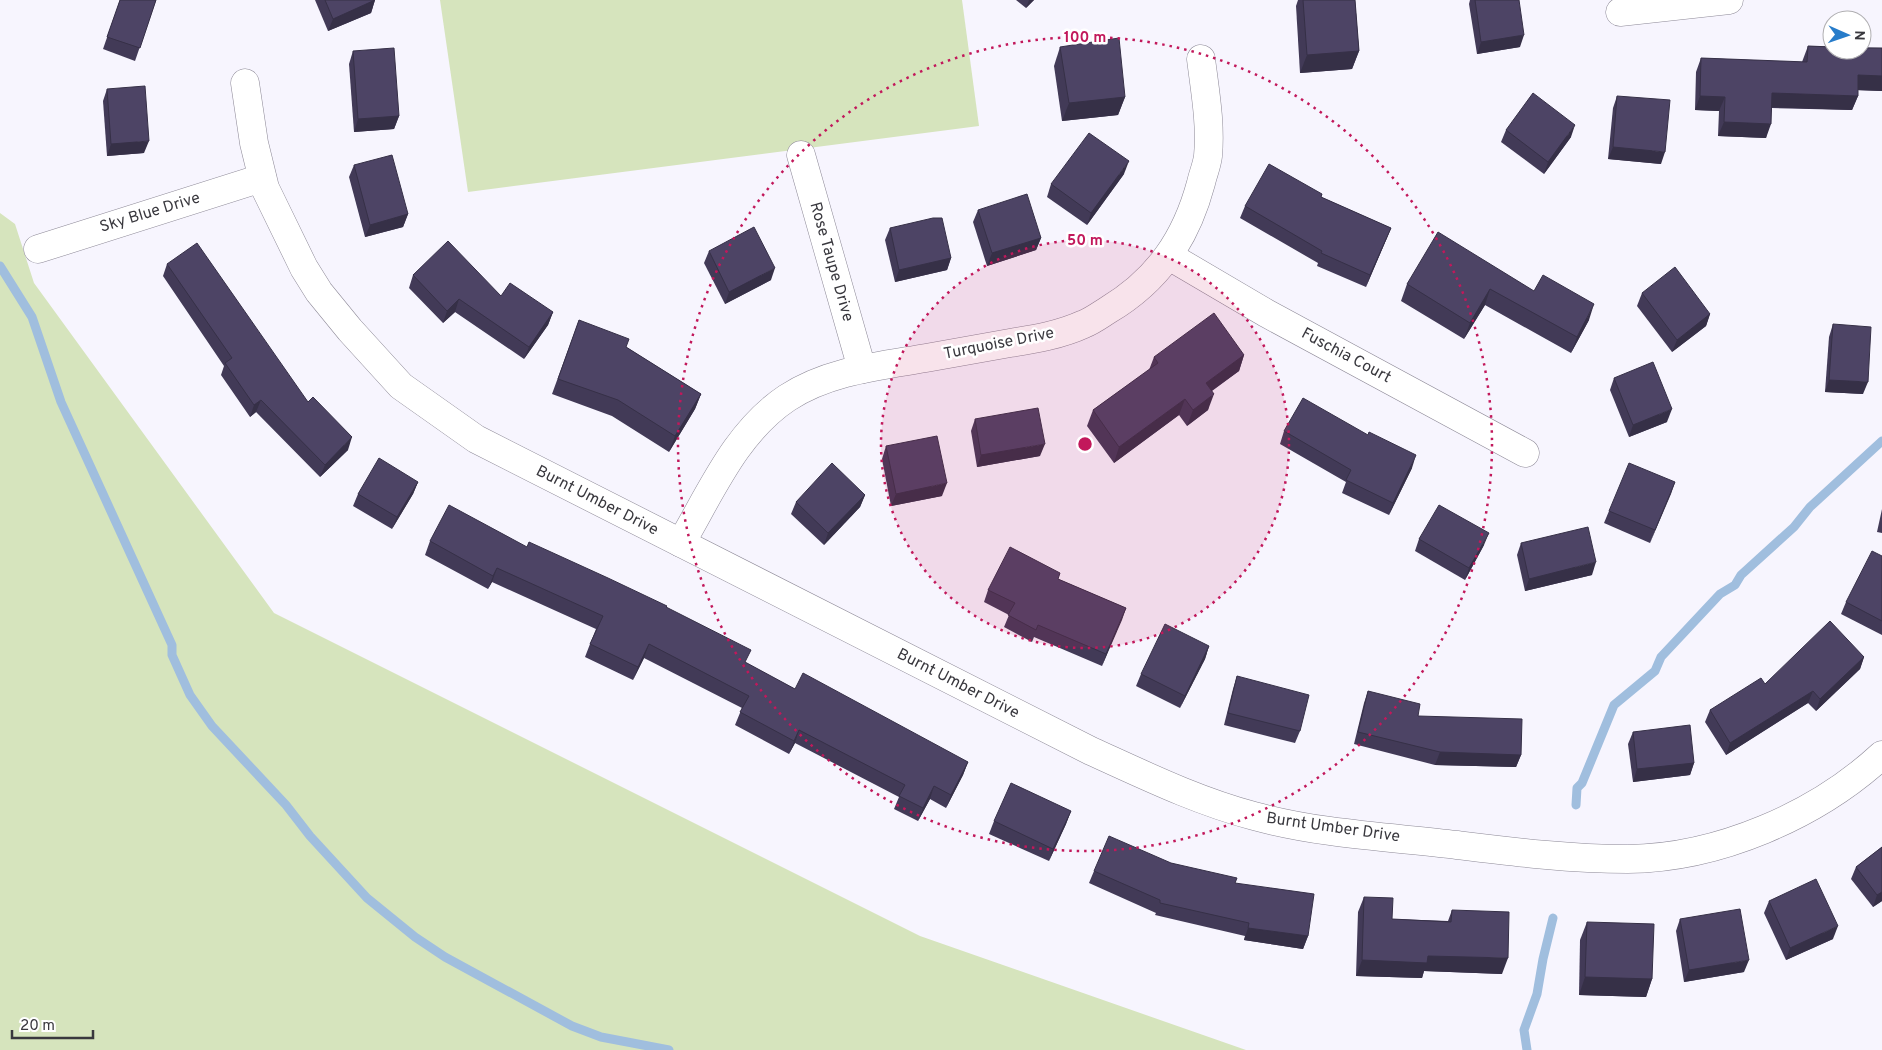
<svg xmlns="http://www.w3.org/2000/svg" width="1882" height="1050" viewBox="0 0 1882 1050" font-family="Overpass,sans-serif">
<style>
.green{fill:#d6e4bd}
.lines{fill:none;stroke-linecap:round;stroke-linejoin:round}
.stream{stroke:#a0bede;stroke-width:9}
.minor-casing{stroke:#8d8997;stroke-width:29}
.minor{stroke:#fff;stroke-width:28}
.wall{fill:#423a57}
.shaded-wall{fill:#363047}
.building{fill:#4d4465;stroke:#363047}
.ring{fill:none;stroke:#c2185b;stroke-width:2.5;stroke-dasharray:2.5 5}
.labels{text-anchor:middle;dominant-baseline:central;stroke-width:5;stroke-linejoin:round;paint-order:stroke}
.street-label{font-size:16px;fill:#39383e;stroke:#fff}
.centre{fill:#c2185b;stroke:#fff;stroke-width:2.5}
.ring-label{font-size:15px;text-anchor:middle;font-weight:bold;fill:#c2185b;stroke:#fff;stroke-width:5;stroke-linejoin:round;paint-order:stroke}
</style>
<rect width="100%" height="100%" fill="#f7f5fe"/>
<g class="green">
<path d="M440 0H962L979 126 468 192Z"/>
<path d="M0 213 15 224 34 283 274 613 920 936 1246 1050H0Z"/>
</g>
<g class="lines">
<g class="stream">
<path d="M0 266 32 317 61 402 172 645V655L190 695 212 726 286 805 310 836 367 898 415 937 445 957 572 1026 601 1037 669 1050"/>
<path d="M1576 805 1577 788 1582 783 1614 705 1655 671 1661 657 1720 594 1735 585 1741 575 1794 527 1810 507 1882 441"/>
<path d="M1527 1050 1524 1030 1537 994 1543 959 1553 918"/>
</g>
<defs>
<g id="minor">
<path d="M1620 12 1729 0"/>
<path d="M245 83 254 143 265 188 304 268 319 292 350 330 401 386 476 439 1091 751C1144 775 1197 801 1254 816 1320 834 1389 837 1457 845 1514 852 1570 859 1628 859 1718 858 1816 816 1882 755"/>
<path d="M801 155 862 369"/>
<path d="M38 249 262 178"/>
<path d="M1169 256 1266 313 1525 453"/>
<path d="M681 543C711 492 736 432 787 398 828 371 879 366 926 358 954 353 982 348 1010 343 1035 339 1060 335 1084 324 1092 321 1100 315 1108 310 1158 280 1186 239 1201 183 1203 174 1207 165 1208 156 1211 124 1205 91 1201 59"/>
</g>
</defs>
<use href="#minor" class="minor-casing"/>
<use href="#minor" class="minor"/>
</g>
<g class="wall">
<path d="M120 0H156L135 61 103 49Z"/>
<path d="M315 0H375L371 13 328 31Z"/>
<path d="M1016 0H1034L1026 8Z"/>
<path d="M1298 0H1355L1359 51 1352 69 1300 73 1296 6Z"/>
<path d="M1470 0H1519L1520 47 1477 54 1469 4Z"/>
<path d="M1808 46 1882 48V91L1858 90V96L1852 110 1772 108 1766 138 1718 136 1719 111 1695 110 1696 72 1701 58 1802 62Z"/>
<path d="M1060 47 1125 97 1118 115 1062 121 1054 66Z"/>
<path d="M353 51 399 116 394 129 354 132 349 64Z"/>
<path d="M107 89 144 153 107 156 103 101Z"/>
<path d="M1617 96 1661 164 1608 159 1613 108Z"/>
<path d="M1506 130 1571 137 1544 174 1501 142Z"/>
<path d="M354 165 408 214 403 227 365 237 349 177Z"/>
<path d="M1124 174 1087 225 1047 197 1051 184Z"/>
<path d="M1322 194 1321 197 1391 228 1386 240 1366 287 1317 266 1318 263 1240 218 1245 206Z"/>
<path d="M978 210 1041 238 1036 250 987 266 973 222Z"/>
<path d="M890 228 951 258 947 270 895 282 885 240Z"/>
<path d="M709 251 771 280 725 304 704 263Z"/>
<path d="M167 264 308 402 348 450 320 477 256 412 250 417 221 375 224 366 163 276Z"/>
<path d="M413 275 501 296 553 312 548 325 524 359 455 312 443 323 409 288Z"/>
<path d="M1407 284 1534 291 1589 320 1571 353 1485 305 1464 339 1401 301Z"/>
<path d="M1642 293 1710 314 1706 326 1672 352 1637 306Z"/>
<path d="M579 320 626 347 701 394 695 409 669 452 612 416 552 394Z"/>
<path d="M1833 324 1863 394 1825 392 1829 337Z"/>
<path d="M1244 355 1239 371 1212 391 1208 410 1187 426 1179 415 1114 463 1087 426 1093 410 1149 370 1154 357Z"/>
<path d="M1614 378 1667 422 1629 437 1610 390Z"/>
<path d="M975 419 1040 456 977 467 971 431Z"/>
<path d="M1284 431 1412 468 1389 515 1342 493 1346 482 1280 444Z"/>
<path d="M886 446 942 496 891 506 882 459Z"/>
<path d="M418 482 413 494 392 529 353 506 358 494Z"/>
<path d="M1675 482 1650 543 1604 523 1609 511Z"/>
<path d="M865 495 860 507 824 545 791 514 796 502Z"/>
<path d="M1882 509V533L1877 532Z"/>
<path d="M1419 539 1484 545 1465 580 1415 551Z"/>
<path d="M430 541 527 547 666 607 746 663 795 689 968 762 963 775 946 808 930 799 918 821 894 809 899 797 795 743 789 754 735 725 742 708 644 658 633 680 585 657 590 644 596 629 492 582 488 589 425 555Z"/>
<path d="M1521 543 1592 575 1525 591 1517 555Z"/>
<path d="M1882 556V635L1841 614 1846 602Z"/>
<path d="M1058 579 1126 608 1102 666 1034 637 1032 642 1004 627 1009 615 984 602 988 590Z"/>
<path d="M1209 646 1205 659 1180 708 1136 686 1141 674Z"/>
<path d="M1864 657 1860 669 1816 711 1808 703 1726 755 1705 722 1710 710 1765 684Z"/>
<path d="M1237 676 1300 731 1295 743 1224 725 1233 689Z"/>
<path d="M1368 691 1418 716 1521 755 1516 767 1435 765 1354 744 1364 703Z"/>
<path d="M1633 732 1694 763 1690 775 1633 782 1628 744Z"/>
<path d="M1071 811 1066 824 1049 861 989 834 994 821Z"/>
<path d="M1882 847V901L1873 907 1851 879 1856 867Z"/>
<path d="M1171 863 1235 883 1308 936 1303 949 1244 940 1245 936 1155 915 1156 913 1089 883 1094 871Z"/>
<path d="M1364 897 1392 919 1448 921 1452 910 1502 974 1424 971 1422 978 1356 976 1358 912Z"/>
<path d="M1769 901 1833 939 1786 960 1764 913Z"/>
<path d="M1680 919 1744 972 1684 982 1676 931Z"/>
<path d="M1587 922 1652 979 1646 997 1579 995 1580 940Z"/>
</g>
<g class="shaded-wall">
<path d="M375 0 371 13 328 31 333 19Z"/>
<path d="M1029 0H1034L1026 8Z"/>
<path d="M1524 35 1520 47 1477 54 1481 42Z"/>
<path d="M1359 51 1352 69 1300 73 1307 55Z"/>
<path d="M1858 75 1882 76V91L1853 90Z"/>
<path d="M1772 93 1858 96 1852 110 1767 107Z"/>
<path d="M1700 96 1725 97 1719 111 1695 110Z"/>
<path d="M1125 97 1118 115 1062 121 1069 103Z"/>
<path d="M399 116 394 129 354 132 358 119Z"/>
<path d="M1724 122 1771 124 1766 138 1718 136Z"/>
<path d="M1575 125 1571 137 1544 174 1548 162Z"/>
<path d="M149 141 144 153 107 156 111 144Z"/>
<path d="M1613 147 1665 152 1661 164 1608 159Z"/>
<path d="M1129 161 1124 174 1087 225 1091 213Z"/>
<path d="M408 214 403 227 365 237 370 225Z"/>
<path d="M1391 228 1386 240 1366 287 1370 275Z"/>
<path d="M1041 238 1036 250 987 266 992 253Z"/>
<path d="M951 258 947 270 895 282 899 270Z"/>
<path d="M775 268 771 280 725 304 729 292Z"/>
<path d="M1490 289 1485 305 1464 339 1470 323Z"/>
<path d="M459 299 455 312 443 323 447 311Z"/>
<path d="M1594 304 1589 320 1571 353 1577 337Z"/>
<path d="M553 312 548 325 524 359 529 347Z"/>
<path d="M1710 314 1706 326 1672 352 1677 340Z"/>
<path d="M1244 355 1239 371 1200 399 1206 383Z"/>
<path d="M1829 380 1868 382 1863 394 1825 392Z"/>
<path d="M701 394 695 409 669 452 675 436Z"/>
<path d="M1214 394 1208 410 1187 426 1193 410Z"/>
<path d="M1185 399 1179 415 1114 463 1119 447Z"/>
<path d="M261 400 256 412 250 417 254 405Z"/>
<path d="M1672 409 1667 422 1629 437 1633 425Z"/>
<path d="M352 437 348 450 320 477 325 465Z"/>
<path d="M1045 444 1040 456 977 467 981 455Z"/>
<path d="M1416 455 1412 468 1389 515 1393 503Z"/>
<path d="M418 482 413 494 392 529 397 517Z"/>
<path d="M1675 482 1671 494 1650 543 1655 530Z"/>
<path d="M947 483 942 496 891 506 896 494Z"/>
<path d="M865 495 860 507 824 545 828 533Z"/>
<path d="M1489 533 1484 545 1465 580 1469 568Z"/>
<path d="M1596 562 1592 575 1525 591 1529 579Z"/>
<path d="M497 568 492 582 488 589 493 576Z"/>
<path d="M1126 608 1122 620 1102 666 1106 654Z"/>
<path d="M649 644 644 658 633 680 638 667Z"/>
<path d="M1209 646 1205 659 1180 708 1185 696Z"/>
<path d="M1864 657 1860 669 1816 711 1820 699Z"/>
<path d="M1813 691 1808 703 1726 755 1730 743Z"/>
<path d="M799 730 795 743 789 754 794 741Z"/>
<path d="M1440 752 1521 755 1516 767 1435 765Z"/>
<path d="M968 762 963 775 946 808 951 795Z"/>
<path d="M1694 763 1690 775 1633 782 1637 769Z"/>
<path d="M934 786 930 799 918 821 923 808Z"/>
<path d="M1071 811 1066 824 1049 861 1053 849Z"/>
<path d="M1882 892V901L1873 907 1877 895Z"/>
<path d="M1838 926 1833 939 1786 960 1790 948Z"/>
<path d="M1248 928 1308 936 1303 949 1244 940Z"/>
<path d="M1428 956 1508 958 1502 974 1424 971 1422 978 1356 976 1362 960Z"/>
<path d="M1749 960 1744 972 1684 982 1689 970Z"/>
<path d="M1585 977 1652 979 1646 997 1579 995Z"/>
</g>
<g class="building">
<path d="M120 0H156L140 48 107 37Z"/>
<path d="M325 0H375L333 19Z"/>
<path d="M1303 0H1355L1359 51 1307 55Z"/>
<path d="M1475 0H1519L1524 35 1481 42Z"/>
<path d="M1119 38 1125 97 1069 103 1060 47Z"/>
<path d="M1808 46 1832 47V50H1862V48H1882V76L1858 75V96L1772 93 1771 124 1724 122 1725 97 1700 96 1701 58 1807 62Z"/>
<path d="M394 48 399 116 358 119 353 51Z"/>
<path d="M145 86 149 141 111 144 107 89Z"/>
<path d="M1533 93 1575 125 1548 162 1506 130Z"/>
<path d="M1617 96 1670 100 1665 152 1613 147Z"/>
<path d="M1089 133 1129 161 1091 213 1051 184Z"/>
<path d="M392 155 408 214 370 225 354 165Z"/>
<path d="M1269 164 1322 194 1321 197 1391 228 1370 275 1321 253 1322 251 1245 206Z"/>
<path d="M1027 194 1041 238 992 253 978 210Z"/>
<path d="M933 218H942L951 258 899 270 890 228Z"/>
<path d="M754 227 775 268 729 292 709 251Z"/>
<path d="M1438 232 1534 291 1543 275 1594 304 1577 337 1490 289 1470 323 1407 284Z"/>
<path d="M448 241 501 296 510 283 553 312 529 347 459 299 447 311 413 275Z"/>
<path d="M197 243 308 402 313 397 352 437 325 465 261 400 254 405 225 363 232 358 167 264Z"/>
<path d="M1675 267 1710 314 1677 340 1642 293Z"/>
<path d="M1214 313 1244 355 1206 383 1214 394 1193 410 1185 399 1119 447 1093 410 1158 363 1154 357Z"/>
<path d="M579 320 629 339 626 347 701 394 675 436 618 400 558 379Z"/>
<path d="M1833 324 1871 327 1868 382 1829 380Z"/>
<path d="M1653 362 1672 409 1633 425 1614 378Z"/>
<path d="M1303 398 1368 435 1369 432 1416 455 1393 503 1346 480 1351 470 1284 431Z"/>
<path d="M1038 408 1045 444 981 455 975 419Z"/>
<path d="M937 436 947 483 896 494 886 446Z"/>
<path d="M379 458 418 482 397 517 358 494Z"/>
<path d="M832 463 865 495 828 533 796 502Z"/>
<path d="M1629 463 1675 482 1655 530 1609 511Z"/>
<path d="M449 505 527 547 529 542 608 578 667 606 666 607 751 650 745 662 795 689 803 673 968 762 951 795 934 786 923 808 899 796 905 785 799 730 794 741 740 712 749 696 649 644 638 667 590 644 603 616 497 568 493 576 430 541Z"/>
<path d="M1439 505 1489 533 1469 568 1419 539Z"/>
<path d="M1588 527 1596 562 1529 579 1521 543Z"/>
<path d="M1010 547 1060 573 1058 579 1126 608 1106 654 1038 625 1036 630 1008 615 1015 603 988 590Z"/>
<path d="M1872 551 1882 556V621L1846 602Z"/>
<path d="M1830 621 1864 657 1820 699 1813 691 1730 743 1710 710 1761 678 1765 684Z"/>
<path d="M1165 624 1209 646 1185 696 1141 674Z"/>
<path d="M1237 676 1309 695 1300 731 1228 713Z"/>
<path d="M1368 691 1420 704 1418 716 1522 719 1521 755 1440 752 1358 732Z"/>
<path d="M1690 725 1694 763 1637 769 1633 732Z"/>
<path d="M1011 783 1071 811 1053 849 994 821Z"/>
<path d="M1109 836 1171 863 1237 878 1235 883 1314 894 1308 936 1248 928 1249 923 1160 903V900L1094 871Z"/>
<path d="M1882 847V892L1877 895 1856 867Z"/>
<path d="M1816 879 1838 926 1790 948 1769 901Z"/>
<path d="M1364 897 1393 898 1392 919 1451 922 1452 910 1509 912 1508 958 1428 956 1427 963 1362 960Z"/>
<path d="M1740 909 1749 960 1689 970 1680 919Z"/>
<path d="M1587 922 1654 924 1652 979 1585 977Z"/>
</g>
<circle cx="1085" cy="444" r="204" fill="#c2185b" fill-opacity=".12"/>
<g class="ring">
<circle cx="1085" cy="444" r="204"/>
<circle cx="1085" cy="444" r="407"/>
</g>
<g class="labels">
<g class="street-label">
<text transform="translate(150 213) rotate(-17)">Sky Blue Drive</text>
<text transform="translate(831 262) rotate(74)">Rose Taupe Drive</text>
<text transform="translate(999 344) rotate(-11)">Turquoise Drive</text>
<text transform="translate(1346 356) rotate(28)">Fuschia Court</text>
<text transform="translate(597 501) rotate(27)">Burnt Umber Drive</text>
<text transform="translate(958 684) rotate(27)">Burnt Umber Drive</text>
<text transform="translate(1333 828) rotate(8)">Burnt Umber Drive</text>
</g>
</g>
<circle cx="1085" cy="444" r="8" class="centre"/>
<g class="ring-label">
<text x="1085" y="42">100 m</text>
<text x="1085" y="245">50 m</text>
</g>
<g transform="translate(1847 35) rotate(92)"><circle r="24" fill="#ffffff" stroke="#b0afb2"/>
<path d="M0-4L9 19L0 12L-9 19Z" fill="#277cca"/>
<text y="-8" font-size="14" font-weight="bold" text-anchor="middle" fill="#39383e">N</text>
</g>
<path d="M12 1030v8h81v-8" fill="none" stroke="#39383e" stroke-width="2.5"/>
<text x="20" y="1030" font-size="15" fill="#39383e" stroke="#ffffff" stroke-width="4" paint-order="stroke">20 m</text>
</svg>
